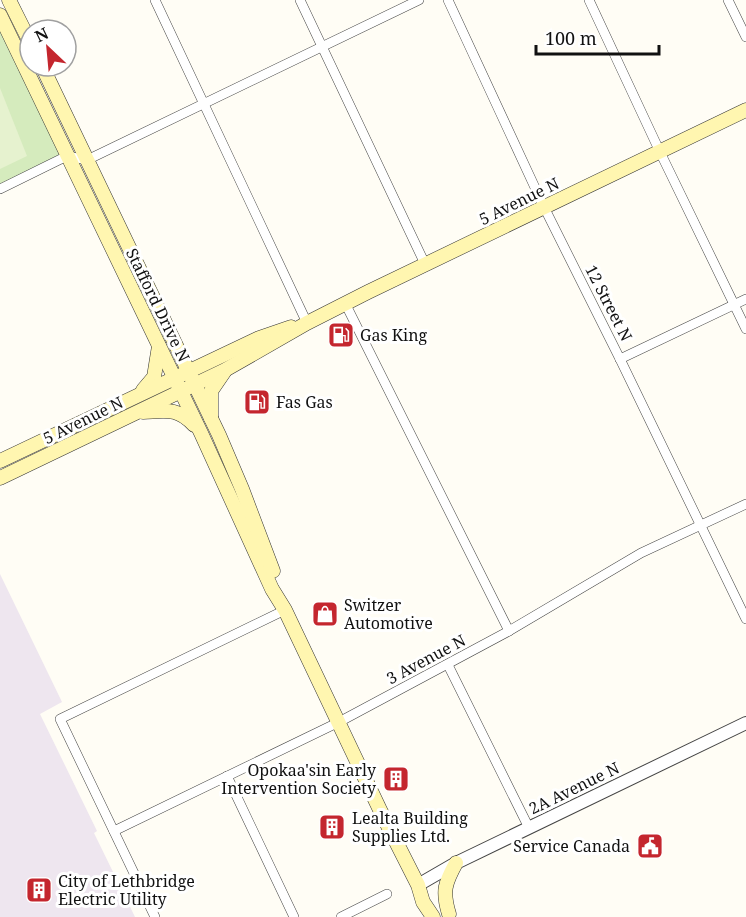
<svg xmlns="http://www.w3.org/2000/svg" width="746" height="917" viewBox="0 0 746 917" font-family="'Noto Serif',serif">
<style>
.industrial{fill:#eee6ef}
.green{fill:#d5ebbd}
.pitch{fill:#e6f2cf}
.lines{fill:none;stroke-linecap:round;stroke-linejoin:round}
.minor-casing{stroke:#444;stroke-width:10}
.tertiary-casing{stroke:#444;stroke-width:14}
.secondary-casing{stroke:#333;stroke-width:15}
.minor{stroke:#fff;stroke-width:9}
.tertiary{stroke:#fff;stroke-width:12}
.secondary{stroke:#fff6b0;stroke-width:14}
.labels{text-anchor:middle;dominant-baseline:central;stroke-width:6;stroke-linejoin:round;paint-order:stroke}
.street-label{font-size:16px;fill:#111;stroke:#fff}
.poi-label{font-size:16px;fill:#111;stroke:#fff;text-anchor:start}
</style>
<rect width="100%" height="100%" fill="#fffdf5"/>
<path class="industrial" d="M0 574 62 702 40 714 97 831 94 833 135 917H0Z"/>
<path class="green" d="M0 15 67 156 0 189Z"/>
<path class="pitch" d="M0 88 27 156 0 169Z"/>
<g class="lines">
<defs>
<g id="minor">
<path d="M155 0 307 323"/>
<path d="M300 0 425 264"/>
<path d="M448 0 544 207 620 359 746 619"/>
<path d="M589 0 660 152 746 329"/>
<path d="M728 0 746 37"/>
<path d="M0 189 67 156 87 160 419 0"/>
<path d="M345 303 509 631"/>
<path d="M620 359 746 299"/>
<path d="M448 665 529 828"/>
<path d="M227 776 294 917"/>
<path d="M114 831 339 722 509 631 641 553 746 504"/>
<path d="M155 917 60 719 285 610"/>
<path d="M341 917 387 894"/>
</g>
<path id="tertiary" d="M418 885 456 863 746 723"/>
<g id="secondary">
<path d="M9 0 30 42"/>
<path d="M0 15 201 433 272 589 285 610 381 812 418 885 423 902 433 917"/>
<path d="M42 66 219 435 242 489 273 571"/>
<path d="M143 390 154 377 159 346"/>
<path d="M143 412C166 411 177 407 194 425"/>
<path d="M211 418V391L224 372"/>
<path d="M0 461 259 338 291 327"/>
<path d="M0 478 225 370 307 323 368 292 746 110"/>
<path d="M449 914C442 891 445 883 456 863"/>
</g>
</defs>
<use href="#minor" class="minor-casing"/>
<use href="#tertiary" class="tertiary-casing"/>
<use href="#secondary" class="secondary-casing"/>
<use href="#minor" class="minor"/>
<use href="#tertiary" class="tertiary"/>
<use href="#secondary" class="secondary"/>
</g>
<defs>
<symbol id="fuel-square" viewBox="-11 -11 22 22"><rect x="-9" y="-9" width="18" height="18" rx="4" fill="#c4262e" stroke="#fff"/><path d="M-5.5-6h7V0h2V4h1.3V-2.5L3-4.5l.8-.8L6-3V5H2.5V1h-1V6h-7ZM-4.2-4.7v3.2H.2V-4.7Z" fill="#fff"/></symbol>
<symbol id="shop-square" viewBox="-11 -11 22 22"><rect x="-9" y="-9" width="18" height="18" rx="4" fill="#c4262e" stroke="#fff"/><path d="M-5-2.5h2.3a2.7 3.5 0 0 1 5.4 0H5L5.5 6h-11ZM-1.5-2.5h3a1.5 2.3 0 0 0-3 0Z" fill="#fff"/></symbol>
<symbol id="building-square" viewBox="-11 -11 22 22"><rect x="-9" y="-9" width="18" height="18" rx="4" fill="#c4262e" stroke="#fff"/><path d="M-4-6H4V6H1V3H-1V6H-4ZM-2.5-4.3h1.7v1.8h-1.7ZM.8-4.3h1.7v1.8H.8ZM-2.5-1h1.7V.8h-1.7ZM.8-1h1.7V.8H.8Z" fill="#fff"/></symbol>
<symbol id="civic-square" viewBox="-11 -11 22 22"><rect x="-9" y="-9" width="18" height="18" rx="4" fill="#c4262e" stroke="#fff"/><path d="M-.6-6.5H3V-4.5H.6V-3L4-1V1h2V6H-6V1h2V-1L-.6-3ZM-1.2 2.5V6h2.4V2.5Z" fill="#fff"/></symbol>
</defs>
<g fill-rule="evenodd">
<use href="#fuel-square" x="326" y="320" width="30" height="30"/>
<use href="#fuel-square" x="242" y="387" width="30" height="30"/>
<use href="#shop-square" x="310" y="599" width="30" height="30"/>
<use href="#building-square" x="381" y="764" width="30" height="30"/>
<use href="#building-square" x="317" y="812" width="30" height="30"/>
<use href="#civic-square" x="635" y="831" width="30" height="30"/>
<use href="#building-square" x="24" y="875" width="30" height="30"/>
</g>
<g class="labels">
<g class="street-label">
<text transform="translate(519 201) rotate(-26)">5 Avenue N</text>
<text transform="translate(609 303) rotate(63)">12 Street N</text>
<text transform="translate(158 305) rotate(64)">Stafford Drive N</text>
<text transform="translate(83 420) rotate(-26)">5 Avenue N</text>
<text transform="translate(426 659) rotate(-28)">3 Avenue N</text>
<text transform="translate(574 788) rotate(-26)">2A Avenue N</text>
</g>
<g class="poi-label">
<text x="360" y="335">Gas King</text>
<text x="276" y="402">Fas Gas</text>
<text x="344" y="605">Switzer<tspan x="344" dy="18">Automotive</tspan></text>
<text x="376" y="770" text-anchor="end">Opokaa'sin Early<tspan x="376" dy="18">Intervention Society</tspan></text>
<text x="352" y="818">Lealta Building<tspan x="352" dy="18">Supplies Ltd.</tspan></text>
<text x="630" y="846" text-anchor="end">Service Canada</text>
<text x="58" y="881">City of Lethbridge<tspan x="58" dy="18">Electric Utility</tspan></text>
</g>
</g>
<g transform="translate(48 48) rotate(334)"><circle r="28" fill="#ffffff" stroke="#a0a0a0" stroke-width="1.5"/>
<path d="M0-4.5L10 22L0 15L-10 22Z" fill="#c4262e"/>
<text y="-9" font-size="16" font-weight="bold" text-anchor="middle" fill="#111111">N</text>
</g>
<path d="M536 45v9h123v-9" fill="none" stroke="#111111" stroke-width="3"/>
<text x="545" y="45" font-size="18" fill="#111111" stroke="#ffffff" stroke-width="4.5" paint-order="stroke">100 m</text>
</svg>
